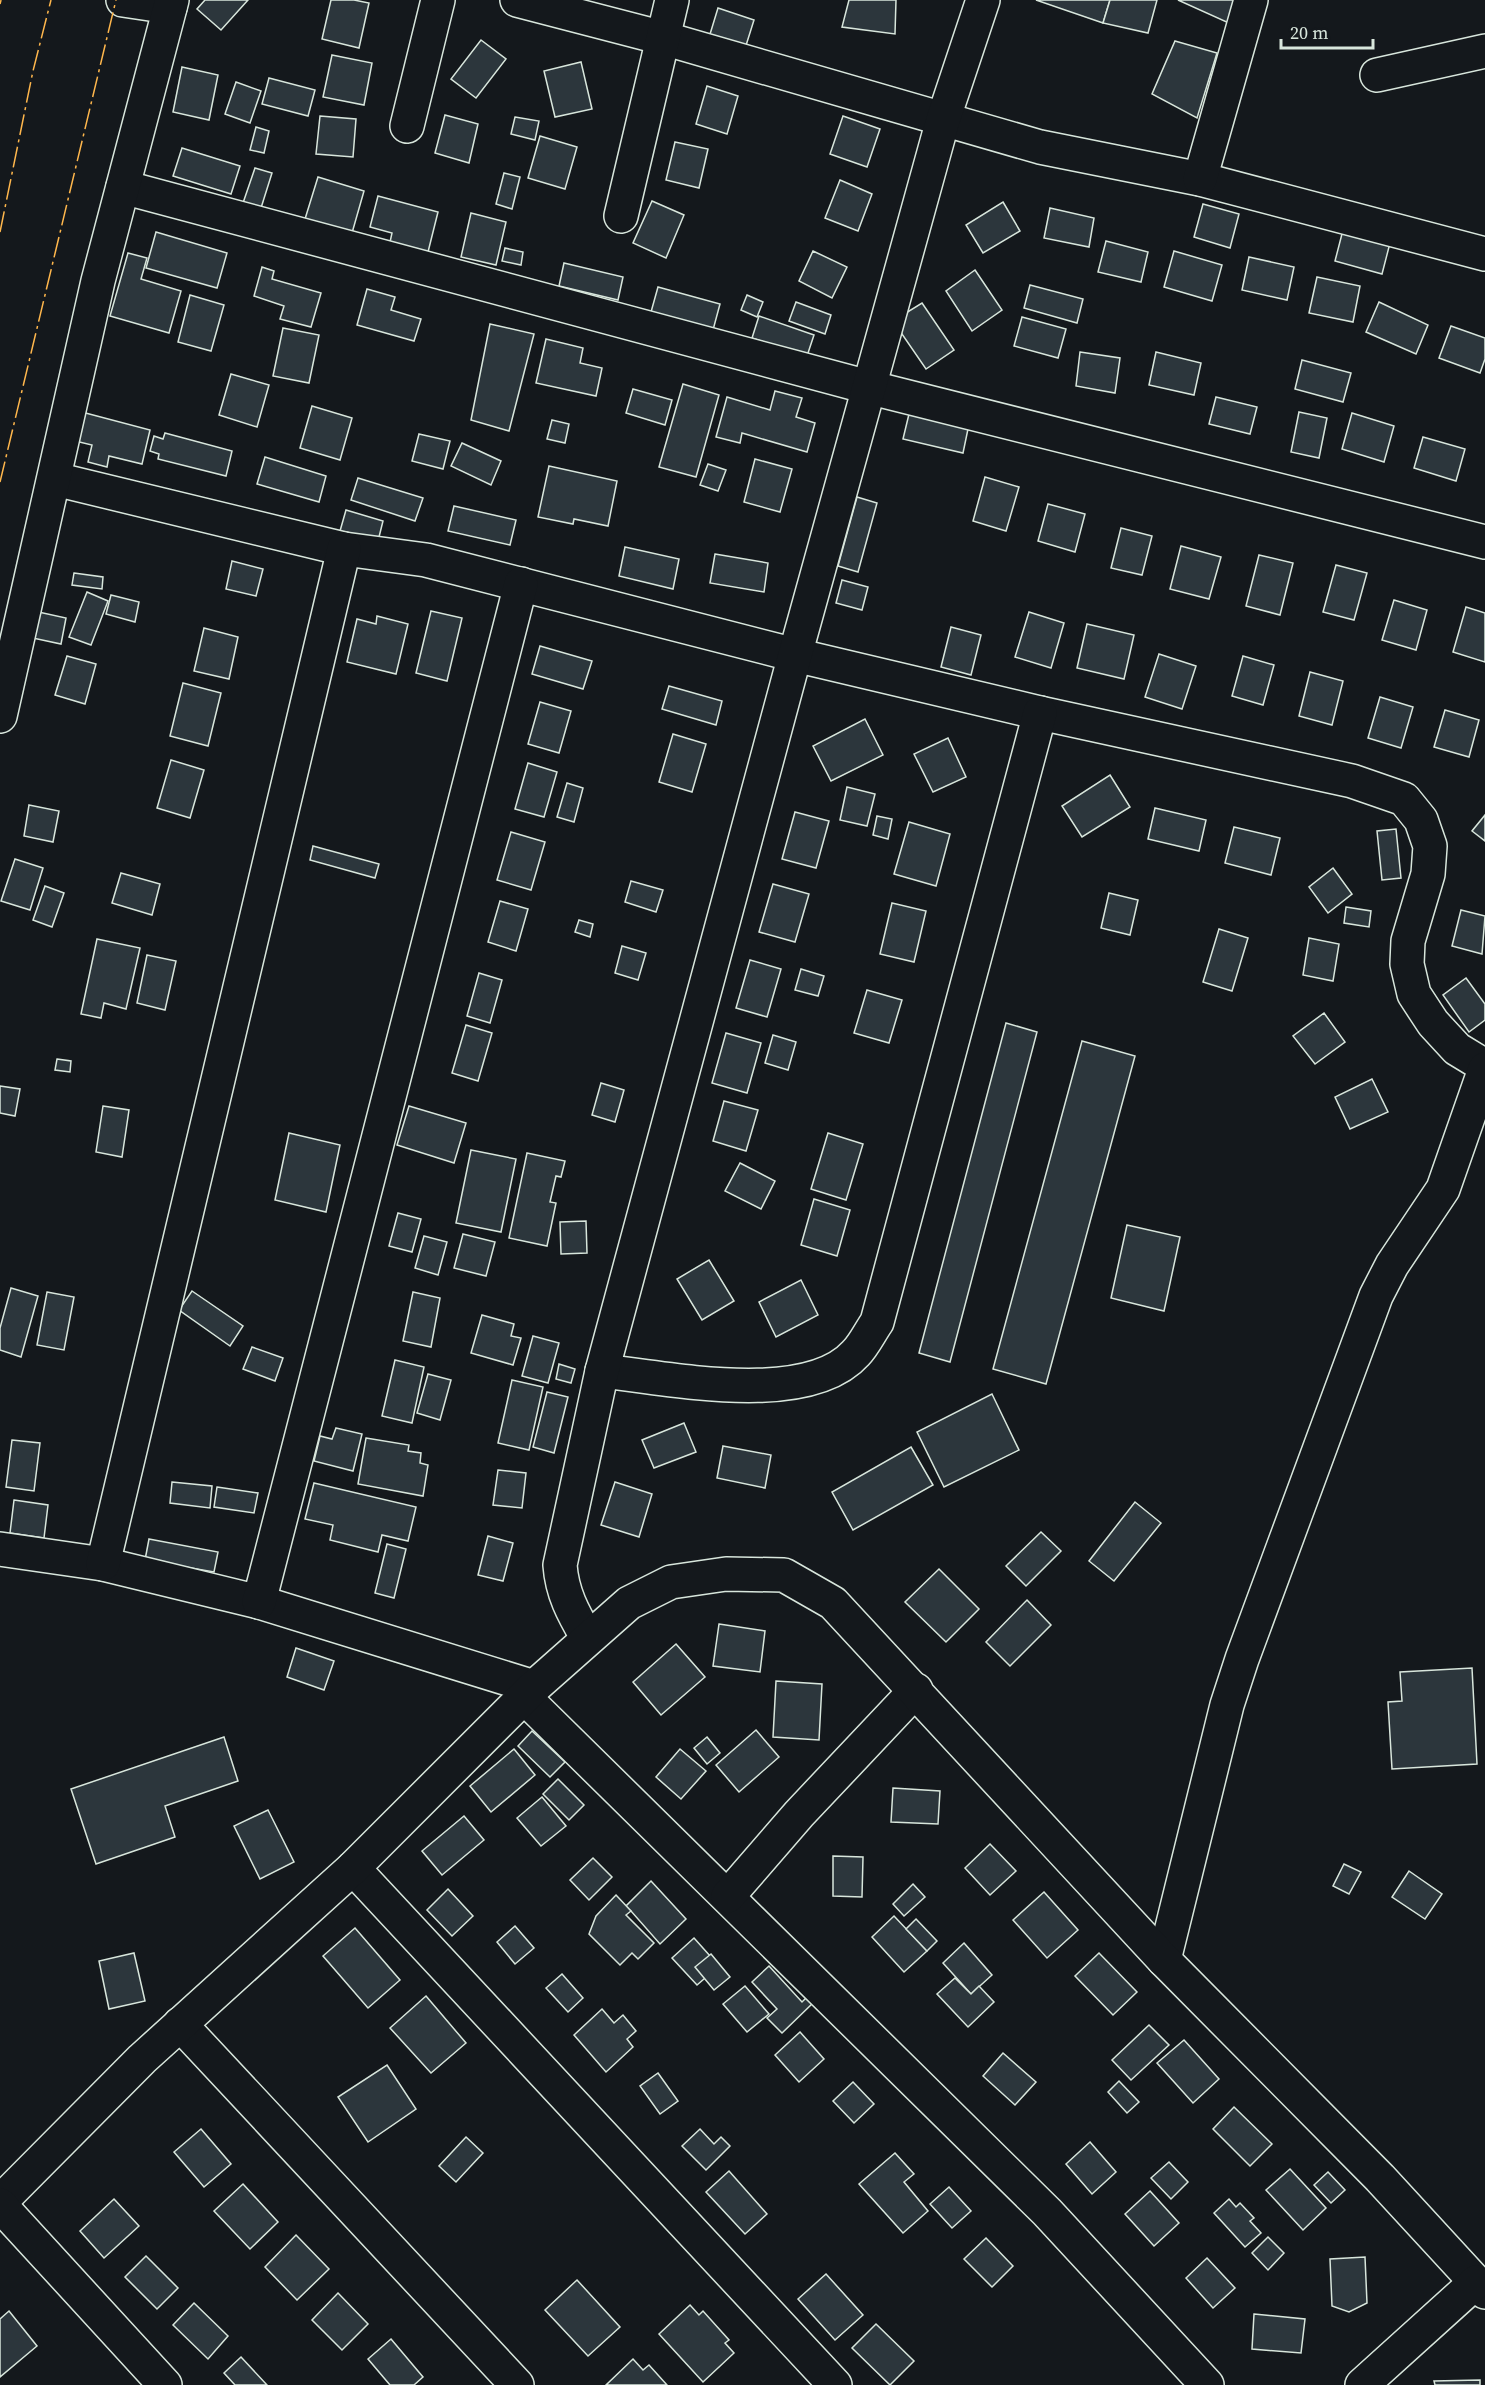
<svg xmlns="http://www.w3.org/2000/svg" width="1485" height="2385" viewBox="0 0 1485 2385" font-family="'Source Serif 4',serif">
<style>
.building{fill:#2c363c;stroke:#d8e6dc;stroke-width:1.5}
.lines{fill:none;stroke-linecap:round;stroke-linejoin:round}
.minor-casing{stroke:#d8e6dc;stroke-width:36}
.minor{stroke:#14181c;stroke-width:33}
.power{stroke:#ffb74d;stroke-width:1.5;stroke-dasharray:21 4.5 3 4.5;stroke-linecap:butt}
</style>
<rect width="100%" height="100%" fill="#14181c"/>
<g class="building">
<path d="M205 0H248L221 30 197 9Z"/>
<path d="M331 0H354L369 3 359 48 322 39Z"/>
<path d="M849 0H896L895 34 842 27Z"/>
<path d="M1036 0H1110L1103 23Z"/>
<path d="M1110 0H1157L1148 33 1103 23Z"/>
<path d="M1178 0H1238L1231 24Z"/>
<path d="M718 8 754 20 743 55 707 44Z"/>
<path d="M481 40 506 59 476 98 451 79Z"/>
<path d="M1175 41 1217 53 1197 118 1152 94Z"/>
<path d="M332 55 372 63 364 105 323 97Z"/>
<path d="M581 62 592 109 555 117 544 71Z"/>
<path d="M182 67 218 75 209 120 173 112Z"/>
<path d="M269 78 315 90 308 116 262 104Z"/>
<path d="M236 82 261 91 250 123 225 114Z"/>
<path d="M707 86 738 96 727 134 696 124Z"/>
<path d="M445 115 478 124 469 163 435 153Z"/>
<path d="M320 116 356 119 353 157 316 154Z"/>
<path d="M843 116 880 129 867 167 830 154Z"/>
<path d="M515 117 539 121 535 140 511 134Z"/>
<path d="M256 127 269 131 264 153 250 150Z"/>
<path d="M540 136 577 147 565 189 528 178Z"/>
<path d="M675 142 708 149 699 188 666 180Z"/>
<path d="M182 148 240 166 231 194 173 176Z"/>
<path d="M255 168 272 173 261 208 243 203Z"/>
<path d="M504 173 520 177 512 209 496 204Z"/>
<path d="M318 177 364 191 352 233 305 219Z"/>
<path d="M840 180 872 194 858 231 825 218Z"/>
<path d="M378 196 438 212 428 252 390 242 392 233 370 227Z"/>
<path d="M652 201 684 215 666 258 633 243Z"/>
<path d="M1003 202 1020 231 983 253 966 225Z"/>
<path d="M1203 204 1239 214 1230 248 1194 237Z"/>
<path d="M1050 208 1094 218 1089 247 1044 238Z"/>
<path d="M471 213 506 222 496 265 461 257Z"/>
<path d="M1343 230 1390 243 1382 274 1335 261Z"/>
<path d="M156 232 227 253 217 288 146 268Z"/>
<path d="M1106 241 1148 252 1141 282 1098 272Z"/>
<path d="M505 248 523 252 521 265 502 261Z"/>
<path d="M813 251 847 267 832 298 799 281Z"/>
<path d="M1174 251 1222 265 1212 301 1164 287Z"/>
<path d="M128 253 147 258 141 279 181 291 169 333 110 316Z"/>
<path d="M1249 257 1294 267 1287 300 1242 290Z"/>
<path d="M564 263 623 277 618 300 559 286Z"/>
<path d="M262 267 274 271 272 279 321 293 311 327 280 319 284 306 254 296Z"/>
<path d="M975 270 1002 310 972 331 946 291Z"/>
<path d="M1317 277 1360 286 1353 322 1309 313Z"/>
<path d="M1030 285 1083 299 1077 323 1024 308Z"/>
<path d="M658 287 720 304 713 330 651 312Z"/>
<path d="M367 289 395 297 391 310 421 319 414 341 357 325Z"/>
<path d="M190 295 224 305 211 351 178 342Z"/>
<path d="M747 295 763 302 757 317 741 310Z"/>
<path d="M796 302 831 315 825 334 789 321Z"/>
<path d="M1379 302 1428 325 1416 354 1366 332Z"/>
<path d="M922 303 954 350 926 369 893 321Z"/>
<path d="M759 316 814 335 807 356 752 338Z"/>
<path d="M1022 317 1066 329 1058 358 1014 346Z"/>
<path d="M490 324 534 334 509 431 471 420Z"/>
<path d="M1451 326 1485 338V359L1480 373 1439 358Z"/>
<path d="M283 328 319 335 309 383 273 376Z"/>
<path d="M546 339 583 348 580 363 602 368 596 396 536 383Z"/>
<path d="M1080 352 1120 358 1115 393 1076 386Z"/>
<path d="M1156 352 1201 363 1194 395 1149 385Z"/>
<path d="M1302 360 1351 373 1343 402 1295 389Z"/>
<path d="M231 374 269 385 257 427 219 415Z"/>
<path d="M683 384 719 395 696 477 659 467Z"/>
<path d="M633 389 672 400 665 425 626 413Z"/>
<path d="M775 391 802 398 796 417 815 423 807 452 742 433 740 443 716 437 727 397 770 410Z"/>
<path d="M1216 397 1257 407 1250 434 1209 424Z"/>
<path d="M312 406 352 418 340 460 300 448Z"/>
<path d="M78 411 150 430 142 464 109 456 107 467 88 462 92 445 71 440Z"/>
<path d="M1299 412 1327 418 1319 458 1291 452Z"/>
<path d="M1352 413 1394 426 1384 462 1342 449Z"/>
<path d="M909 414 968 429 963 453 903 439Z"/>
<path d="M552 420 569 424 565 443 547 439Z"/>
<path d="M165 433 232 451 226 476 158 459 159 454 150 451 154 436 163 439Z"/>
<path d="M419 434 450 441 443 469 412 461Z"/>
<path d="M1423 437 1465 449 1456 481 1414 468Z"/>
<path d="M462 443 501 461 491 485 451 466Z"/>
<path d="M265 457 326 476 319 502 257 484Z"/>
<path d="M755 459 792 469 780 512 744 502Z"/>
<path d="M708 464 726 470 718 491 700 485Z"/>
<path d="M549 466 617 481 608 526 574 519 573 524 538 517Z"/>
<path d="M985 477 1019 487 1006 531 973 521Z"/>
<path d="M358 478 423 498 415 521 351 500Z"/>
<path d="M857 497 877 503 858 572 838 566Z"/>
<path d="M1048 504 1085 514 1075 552 1038 541Z"/>
<path d="M454 506 516 520 510 545 448 531Z"/>
<path d="M346 510 383 521 376 549 338 538Z"/>
<path d="M1121 528 1152 536 1142 575 1111 568Z"/>
<path d="M1181 546 1221 557 1209 599 1170 589Z"/>
<path d="M625 547 679 559 673 589 619 576Z"/>
<path d="M715 554 768 563 764 592 710 583Z"/>
<path d="M1259 555 1293 563 1280 615 1246 606Z"/>
<path d="M232 561 263 569 256 596 226 589Z"/>
<path d="M1336 565 1367 573 1354 620 1323 612Z"/>
<path d="M74 573 103 577 102 589 72 585Z"/>
<path d="M842 580 868 587 862 610 836 603Z"/>
<path d="M87 592 108 601 91 645 69 637Z"/>
<path d="M111 595 139 602 135 622 106 614Z"/>
<path d="M1394 600 1427 610 1416 650 1382 640Z"/>
<path d="M1466 607 1485 613V662L1453 652Z"/>
<path d="M34 611 66 618 61 644 28 637Z"/>
<path d="M431 611 462 618 447 681 416 673Z"/>
<path d="M1029 612 1064 623 1051 668 1015 657Z"/>
<path d="M377 616 408 624 396 674 347 662 357 619 376 624Z"/>
<path d="M1087 624 1134 635 1124 679 1077 668Z"/>
<path d="M951 627 981 635 971 675 941 667Z"/>
<path d="M204 628 238 637 229 679 194 671Z"/>
<path d="M540 646 592 661 583 689 532 674Z"/>
<path d="M1159 654 1196 666 1182 709 1145 697Z"/>
<path d="M67 656 96 664 85 704 55 695Z"/>
<path d="M1243 656 1274 665 1263 705 1232 696Z"/>
<path d="M1310 672 1343 681 1332 725 1299 716Z"/>
<path d="M183 683 221 693 208 746 170 736Z"/>
<path d="M669 686 722 701 716 725 662 709Z"/>
<path d="M1380 697 1413 707 1401 748 1368 738Z"/>
<path d="M540 702 571 711 559 753 528 744Z"/>
<path d="M1445 710 1479 720 1469 757 1434 747Z"/>
<path d="M865 719 883 755 831 781 813 746Z"/>
<path d="M673 734 706 744 692 792 659 782Z"/>
<path d="M948 738 966 777 933 792 914 754Z"/>
<path d="M171 760 204 770 190 818 157 808Z"/>
<path d="M528 763 557 772 544 817 515 809Z"/>
<path d="M1110 775 1130 807 1082 837 1062 806Z"/>
<path d="M567 783 583 788 574 822 557 817Z"/>
<path d="M847 787 875 794 867 826 840 820Z"/>
<path d="M29 805 59 811 53 842 24 836Z"/>
<path d="M1155 808 1206 820 1199 851 1148 839Z"/>
<path d="M795 812 829 821 816 868 782 859Z"/>
<path d="M1485 815V841L1472 831Z"/>
<path d="M877 816 892 819 888 839 873 835Z"/>
<path d="M909 822 950 834 936 886 894 874Z"/>
<path d="M1234 827 1280 838 1271 875 1225 863Z"/>
<path d="M1396 829 1401 878 1382 880 1377 831Z"/>
<path d="M511 832 545 842 531 890 497 880Z"/>
<path d="M313 846 379 864 375 878 310 860Z"/>
<path d="M15 859 43 868 30 910 1 901Z"/>
<path d="M1333 868 1352 894 1328 913 1309 887Z"/>
<path d="M121 873 160 884 152 915 112 903Z"/>
<path d="M631 881 663 890 656 912 625 902Z"/>
<path d="M773 884 809 894 795 942 759 932Z"/>
<path d="M45 886 64 893 52 927 33 920Z"/>
<path d="M1109 893 1138 900 1130 935 1101 928Z"/>
<path d="M500 901 528 909 516 951 488 942Z"/>
<path d="M892 903 926 911 914 962 880 954Z"/>
<path d="M1346 907 1371 911 1369 927 1344 923Z"/>
<path d="M1461 910 1485 916 1482 954 1452 946Z"/>
<path d="M579 920 593 924 590 937 575 932Z"/>
<path d="M1219 929 1248 938 1232 991 1203 982Z"/>
<path d="M1309 938 1339 944 1333 981 1303 975Z"/>
<path d="M97 939 140 948 126 1009 104 1003 101 1018 81 1014Z"/>
<path d="M622 946 646 953 638 980 615 973Z"/>
<path d="M147 955 176 961 165 1010 137 1003Z"/>
<path d="M750 960 781 969 767 1017 736 1008Z"/>
<path d="M801 969 824 976 818 996 795 990Z"/>
<path d="M479 973 502 980 490 1023 467 1016Z"/>
<path d="M1466 978 1485 1004V1020L1469 1032 1443 995Z"/>
<path d="M867 990 902 1000 889 1043 854 1033Z"/>
<path d="M1324 1013 1345 1042 1315 1064 1293 1036Z"/>
<path d="M1006 1023 1037 1032 950 1362 919 1353Z"/>
<path d="M466 1025 492 1033 478 1081 452 1073Z"/>
<path d="M726 1033 761 1043 747 1093 712 1083Z"/>
<path d="M773 1035 796 1042 788 1070 765 1063Z"/>
<path d="M1082 1041 1135 1056 1046 1384 993 1369Z"/>
<path d="M57 1059 71 1061 70 1072 55 1070Z"/>
<path d="M1372 1079 1388 1112 1350 1129 1335 1097Z"/>
<path d="M601 1083 624 1090 615 1122 592 1115Z"/>
<path d="M0 1086 20 1089 15 1116 0 1113Z"/>
<path d="M724 1101 758 1110 746 1151 713 1141Z"/>
<path d="M103 1106 129 1110 122 1157 96 1152Z"/>
<path d="M409 1106 466 1123 454 1163 397 1145Z"/>
<path d="M289 1133 340 1145 326 1212 275 1200Z"/>
<path d="M828 1133 863 1144 846 1200 811 1189Z"/>
<path d="M471 1150 516 1159 501 1232 456 1223Z"/>
<path d="M527 1153 565 1161 561 1177 556 1176 550 1202 556 1203 547 1246 509 1238Z"/>
<path d="M740 1163 775 1181 761 1209 725 1191Z"/>
<path d="M814 1199 850 1210 837 1256 801 1245Z"/>
<path d="M398 1213 421 1219 412 1252 389 1246Z"/>
<path d="M586 1221 587 1253 561 1254 560 1222Z"/>
<path d="M1127 1225 1180 1237 1164 1311 1111 1298Z"/>
<path d="M463 1234 495 1242 486 1276 454 1268Z"/>
<path d="M424 1236 447 1242 438 1275 415 1268Z"/>
<path d="M709 1260 734 1301 702 1320 677 1279Z"/>
<path d="M801 1280 818 1315 776 1337 759 1302Z"/>
<path d="M11 1288 38 1296 21 1357 0 1350V1328Z"/>
<path d="M192 1291 243 1326 230 1346 179 1310Z"/>
<path d="M47 1292 74 1297 64 1350 37 1345Z"/>
<path d="M413 1292 440 1298 431 1347 403 1341Z"/>
<path d="M482 1315 514 1324 511 1336 521 1338 513 1365 471 1353Z"/>
<path d="M533 1336 559 1343 548 1383 522 1376Z"/>
<path d="M252 1347 283 1358 275 1381 243 1369Z"/>
<path d="M395 1360 424 1367 412 1423 382 1416Z"/>
<path d="M559 1364 575 1369 571 1383 556 1379Z"/>
<path d="M428 1374 451 1380 440 1420 417 1413Z"/>
<path d="M512 1380 543 1387 529 1450 498 1443Z"/>
<path d="M547 1392 568 1397 554 1453 533 1447Z"/>
<path d="M992 1394 1019 1450 944 1487 917 1432Z"/>
<path d="M684 1423 696 1452 654 1468 642 1440Z"/>
<path d="M336 1428 362 1434 353 1471 314 1461 320 1436 332 1439Z"/>
<path d="M366 1438 409 1445 408 1451 421 1453 420 1463 428 1465 423 1496 358 1484Z"/>
<path d="M12 1440 40 1443 34 1491 6 1487Z"/>
<path d="M723 1446 771 1455 765 1488 717 1478Z"/>
<path d="M911 1447 933 1485 853 1530 832 1492Z"/>
<path d="M498 1470 526 1473 522 1508 493 1505Z"/>
<path d="M172 1482 212 1486 210 1508 170 1503Z"/>
<path d="M615 1482 652 1494 639 1537 601 1525Z"/>
<path d="M314 1483 416 1507 408 1541 382 1535 378 1552 330 1540 333 1525 305 1519Z"/>
<path d="M217 1487 258 1493 254 1513 214 1507Z"/>
<path d="M14 1500 48 1505 44 1538 10 1533Z"/>
<path d="M1135 1502 1161 1523 1114 1581 1089 1561Z"/>
<path d="M1041 1532 1061 1551 1026 1586 1006 1566Z"/>
<path d="M488 1536 513 1543 503 1581 478 1575Z"/>
<path d="M149 1539 218 1552 214 1572 145 1560Z"/>
<path d="M387 1544 406 1549 394 1598 375 1593Z"/>
<path d="M939 1569 979 1609 946 1642 905 1602Z"/>
<path d="M1027 1600 1051 1625 1010 1666 986 1642Z"/>
<path d="M719 1624 765 1631 760 1672 713 1666Z"/>
<path d="M676 1644 705 1677 661 1715 633 1682Z"/>
<path d="M296 1648 334 1661 324 1690 287 1677Z"/>
<path d="M1472 1668 1477 1764 1392 1769 1388 1702 1402 1701 1400 1672Z"/>
<path d="M776 1681 822 1684 819 1740 773 1737Z"/>
<path d="M756 1730 779 1757 739 1792 716 1765Z"/>
<path d="M532 1731 565 1762 550 1777 518 1746Z"/>
<path d="M224 1737 238 1781 165 1806 175 1837 96 1864 71 1789Z"/>
<path d="M707 1737 720 1753 707 1764 694 1748Z"/>
<path d="M514 1749 535 1775 491 1812 470 1786Z"/>
<path d="M680 1749 706 1771 681 1799 656 1777Z"/>
<path d="M558 1779 584 1805 569 1820 543 1794Z"/>
<path d="M893 1788 940 1791 938 1824 891 1822Z"/>
<path d="M542 1797 566 1826 541 1846 517 1818Z"/>
<path d="M268 1810 294 1862 260 1879 234 1826Z"/>
<path d="M464 1816 484 1840 442 1875 422 1851Z"/>
<path d="M990 1844 1016 1871 990 1895 965 1868Z"/>
<path d="M833 1856 863 1857 862 1897 833 1896Z"/>
<path d="M593 1858 612 1877 589 1900 570 1880Z"/>
<path d="M1344 1864 1361 1872 1349 1894 1333 1886Z"/>
<path d="M1409 1871 1442 1894 1425 1919 1392 1897Z"/>
<path d="M651 1881 686 1919 660 1944 631 1911 625 1907Z"/>
<path d="M913 1884 925 1897 904 1916 893 1904Z"/>
<path d="M448 1889 473 1916 452 1936 427 1910Z"/>
<path d="M1044 1892 1078 1930 1047 1958 1013 1920Z"/>
<path d="M616 1895 631 1911 626 1915 654 1943 638 1959 632 1953 620 1965 589 1934 596 1916Z"/>
<path d="M894 1916 927 1951 904 1972 872 1937Z"/>
<path d="M916 1919 937 1941 927 1951 906 1929Z"/>
<path d="M515 1926 534 1948 515 1964 497 1942Z"/>
<path d="M355 1928 400 1980 368 2008 323 1956Z"/>
<path d="M694 1938 719 1966 697 1985 672 1958Z"/>
<path d="M964 1943 992 1975 971 1994 943 1963Z"/>
<path d="M134 1953 145 2001 109 2009 99 1961Z"/>
<path d="M1099 1953 1137 1992 1113 2015 1075 1976Z"/>
<path d="M711 1954 730 1977 714 1990 695 1967Z"/>
<path d="M769 1966 802 2002 808 1996 814 2002 782 2033 767 2018 777 2009 752 1982Z"/>
<path d="M562 1974 583 1998 568 2012 546 1988Z"/>
<path d="M955 1978 971 1994 979 1986 994 2002 968 2027 937 1994Z"/>
<path d="M745 1986 769 2014 747 2032 723 2004Z"/>
<path d="M426 1996 466 2043 431 2073 390 2028Z"/>
<path d="M602 2009 614 2023 623 2015 636 2031 627 2039 633 2047 606 2072 574 2035Z"/>
<path d="M1149 2025 1169 2045 1131 2080 1112 2060Z"/>
<path d="M800 2032 824 2059 799 2082 775 2055Z"/>
<path d="M1184 2040 1219 2079 1193 2103 1157 2063Z"/>
<path d="M1003 2053 1036 2082 1015 2105 983 2076Z"/>
<path d="M387 2065 416 2109 368 2142 338 2097Z"/>
<path d="M658 2073 678 2101 660 2114 640 2086Z"/>
<path d="M1119 2081 1139 2102 1127 2113 1108 2092Z"/>
<path d="M853 2082 874 2104 854 2123 833 2101Z"/>
<path d="M1234 2107 1272 2144 1250 2166 1213 2129Z"/>
<path d="M201 2129 231 2164 204 2187 174 2152Z"/>
<path d="M700 2129 714 2144 721 2137 730 2146 706 2170 682 2146Z"/>
<path d="M466 2137 483 2153 456 2182 439 2166Z"/>
<path d="M1090 2142 1116 2172 1092 2194 1066 2164Z"/>
<path d="M895 2153 914 2174 904 2182 928 2211 903 2233 859 2184Z"/>
<path d="M1169 2162 1188 2182 1171 2199 1151 2178Z"/>
<path d="M1290 2169 1326 2208 1303 2230 1266 2190Z"/>
<path d="M729 2171 767 2214 745 2234 706 2192Z"/>
<path d="M1328 2172 1345 2190 1331 2203 1314 2185Z"/>
<path d="M243 2184 278 2222 250 2249 214 2211Z"/>
<path d="M949 2187 971 2211 952 2228 930 2204Z"/>
<path d="M1150 2191 1179 2223 1154 2246 1125 2214Z"/>
<path d="M114 2199 139 2226 104 2258 80 2231Z"/>
<path d="M1229 2199 1236 2207 1240 2203 1254 2218 1250 2221 1261 2233 1245 2247 1214 2213Z"/>
<path d="M296 2235 329 2269 297 2300 265 2267Z"/>
<path d="M1268 2237 1284 2253 1268 2270 1252 2253Z"/>
<path d="M986 2238 1013 2266 992 2287 964 2259Z"/>
<path d="M146 2256 178 2288 157 2309 125 2277Z"/>
<path d="M1365 2257 1367 2303 1349 2312 1332 2306 1330 2259Z"/>
<path d="M1207 2258 1235 2288 1213 2308 1186 2278Z"/>
<path d="M826 2274 863 2315 835 2340 798 2299Z"/>
<path d="M577 2280 620 2327 588 2356 545 2310Z"/>
<path d="M338 2293 368 2324 342 2350 312 2320Z"/>
<path d="M194 2303 228 2336 208 2359 173 2325Z"/>
<path d="M690 2305 699 2315 703 2311 729 2340 725 2343 734 2353 703 2382 659 2334Z"/>
<path d="M9 2311 37 2346 0 2377V2319Z"/>
<path d="M1254 2314 1305 2319 1301 2353 1252 2349Z"/>
<path d="M876 2324 914 2361 890 2385 852 2348Z"/>
<path d="M391 2339 423 2377 414 2385H390L368 2359Z"/>
<path d="M241 2357 267 2385H235L224 2373Z"/>
<path d="M633 2359 643 2370 649 2365 667 2385H606Z"/>
<path d="M1480 2380V2385H1435L1434 2381Z"/>
</g>
<g class="lines">
<defs>
<g id="minor">
<path d="M123 0 170 7"/>
<path d="M517 0 663 38 1040 147 1200 179 1485 254"/>
<path d="M1377 75 1485 51"/>
<path d="M407 126 438 0"/>
<path d="M1200 179 1251 0"/>
<path d="M123 187 868 387 1485 542"/>
<path d="M621 216 672 0"/>
<path d="M55 479 344 549 426 560 795 655 1040 713 1352 781 1404 799 1421 820 1430 846 1428 874 1408 941 1407 964 1414 994 1433 1023 1457 1049 1485 1066"/>
<path d="M0 716 98 281 172 0"/>
<path d="M602 1371C668 1378 807 1408 856 1353 864 1345 870 1332 877 1322L1040 713"/>
<path d="M0 1549 103 1564 259 1602 534 1687"/>
<path d="M103 1564 344 549"/>
<path d="M259 1602 521 584"/>
<path d="M587 1637C573 1613 562 1593 560 1565L602 1371 795 655 943 120 983 0"/>
<path d="M525 1698 1047 2212 1207 2385"/>
<path d="M353 1868 835 2385"/>
<path d="M728 1896 799 1814 916 1690"/>
<path d="M1164 1960 1227 1705 1242 1659 1376 1296 1392 1265 1443 1189 1485 1069"/>
<path d="M180 2024 517 2385"/>
<path d="M0 2202 142 2059 353 1868 534 1687 629 1603 671 1582 726 1574 784 1575 833 1603 1164 1960 1380 2178 1485 2292"/>
<path d="M0 2205 165 2385"/>
<path d="M1362 2385 1476 2282"/>
</g>
</defs>
<use href="#minor" class="minor-casing"/>
<use href="#minor" class="minor"/>
<g class="power">
<path d="M0 4 1 0"/>
<path d="M0 232 33 71 51 0"/>
<path d="M0 482 116 0"/>
</g>
</g>
<path d="M1281 39v9h92v-9" fill="none" stroke="#d8e6dc" stroke-width="3"/>
<text x="1290" y="39" font-size="18" fill="#d8e6dc" stroke="#14181c" stroke-width="4.5" paint-order="stroke">20 m</text>
</svg>
